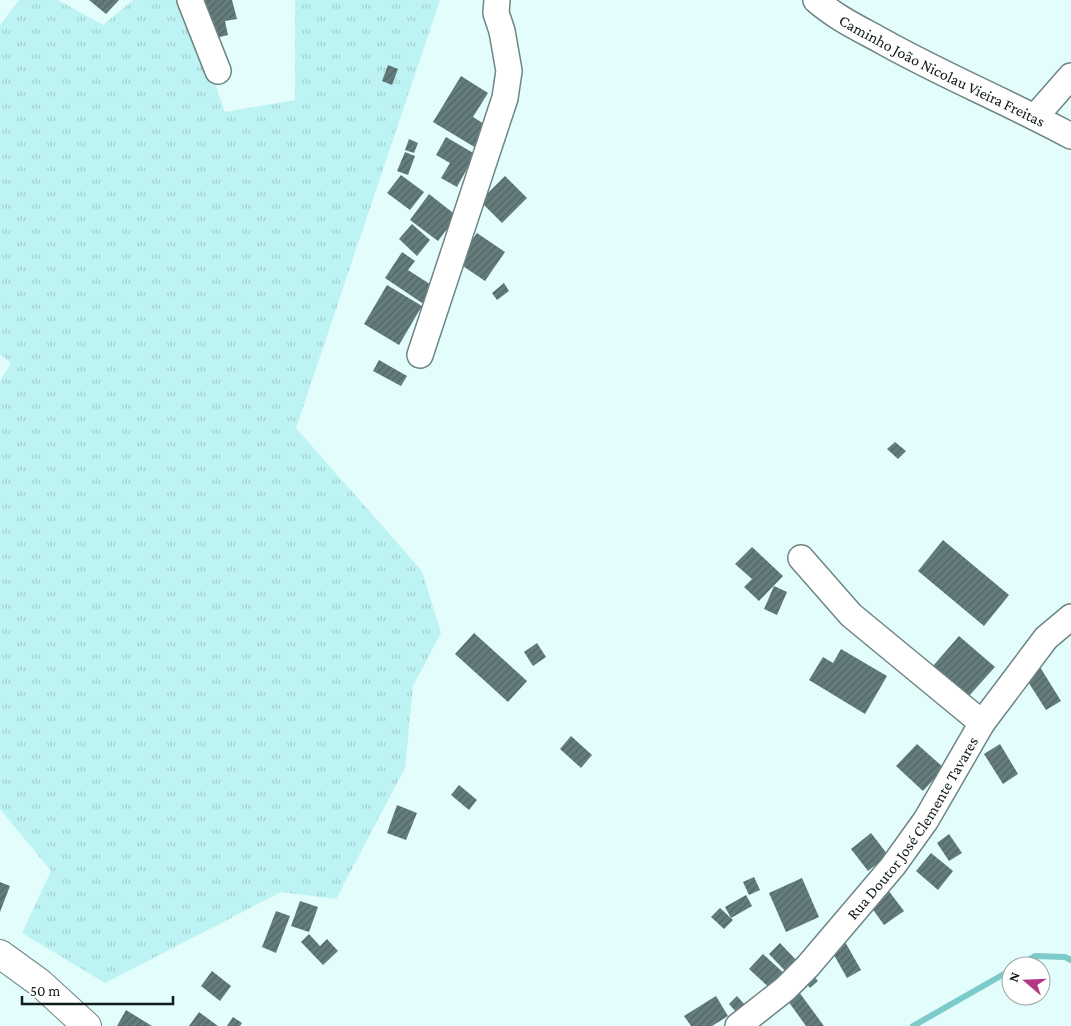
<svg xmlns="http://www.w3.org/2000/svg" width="1071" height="1026" viewBox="0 0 1071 1026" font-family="'Crimson Pro',serif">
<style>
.grass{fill:url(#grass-tufts)}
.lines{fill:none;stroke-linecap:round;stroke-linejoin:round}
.stream{stroke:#7dcaca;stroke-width:6}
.building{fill:url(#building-hatch)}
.minor-casing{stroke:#6e8585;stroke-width:28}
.major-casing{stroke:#6e8585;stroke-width:30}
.minor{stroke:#fff;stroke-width:25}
.major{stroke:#fff;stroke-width:28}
.labels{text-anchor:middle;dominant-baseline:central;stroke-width:4;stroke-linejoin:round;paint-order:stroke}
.street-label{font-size:16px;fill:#121b1b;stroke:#fff}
</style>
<defs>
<pattern id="grass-tufts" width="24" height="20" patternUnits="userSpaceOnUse" patternTransform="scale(1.25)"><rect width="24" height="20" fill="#bef3f3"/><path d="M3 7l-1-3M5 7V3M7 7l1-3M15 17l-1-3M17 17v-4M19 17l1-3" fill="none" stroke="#a2d0d0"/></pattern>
<pattern id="building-hatch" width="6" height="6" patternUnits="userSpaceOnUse" patternTransform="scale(1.25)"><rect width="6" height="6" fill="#657c7c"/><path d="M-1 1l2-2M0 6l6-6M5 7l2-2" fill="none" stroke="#526565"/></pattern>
</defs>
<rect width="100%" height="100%" fill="#e3fdfc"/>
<path class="grass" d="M19 0H58L103 25 133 0H185L225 112 295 100V0H440L296 428 422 571 441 633 413 686 405 768 336 899 281 892 105 983 22 933 51 871 0 809V381L11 363 0 354V25Z"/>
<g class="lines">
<g class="stream">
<path d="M1018 966 1035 956 1065 957 1071 960"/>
<path d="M913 1026 1011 970"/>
</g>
</g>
<g class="building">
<path d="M89 0H119L106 14Z"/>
<path d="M199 0H232L237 19 225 21 228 35 208 40Z"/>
<path d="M388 65 398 69 392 85 382 81Z"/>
<path d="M461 76 488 93 473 117 489 127 476 148 433 122Z"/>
<path d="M446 137 475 154 457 187 441 178 450 163 436 155Z"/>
<path d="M409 139 418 143 414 153 405 150Z"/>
<path d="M405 152 415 156 408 175 397 171Z"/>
<path d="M401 175 424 192 410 210 387 193Z"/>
<path d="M505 176 527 198 502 223 480 201Z"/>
<path d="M429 194 457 216 438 241 410 220Z"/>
<path d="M412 224 430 240 417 256 399 239Z"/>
<path d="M477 233 505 252 485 281 457 262Z"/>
<path d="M402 252 415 261 408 270 436 288 425 305 385 278Z"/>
<path d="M504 283 509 291 497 300 492 293Z"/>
<path d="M387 285 422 306 399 345 364 324Z"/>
<path d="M379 360 407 376 401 386 373 371Z"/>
<path d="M895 442 906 451 898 459 887 449Z"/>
<path d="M943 540 1009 595 984 626 918 571Z"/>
<path d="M752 547 783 576 759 601 744 587 752 579 735 564Z"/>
<path d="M774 586 787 592 777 615 764 609Z"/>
<path d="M474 633 527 681 508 702 455 654Z"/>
<path d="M959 636 995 667 968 697 933 666Z"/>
<path d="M537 643 546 657 533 666 524 652Z"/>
<path d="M841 649 887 676 865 714 809 680 823 657 833 663Z"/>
<path d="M1040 667 1061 701 1046 710 1025 677Z"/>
<path d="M571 736 592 755 581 768 560 749Z"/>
<path d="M917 744 944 768 923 791 896 766Z"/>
<path d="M1000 744 1018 774 1003 784 984 754Z"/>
<path d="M459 785 477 800 469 810 451 795Z"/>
<path d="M397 805 417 813 406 840 387 833Z"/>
<path d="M871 833 888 855 868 871 851 849Z"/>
<path d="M949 834 962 853 949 861 937 843Z"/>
<path d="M931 853 953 871 938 890 916 871Z"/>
<path d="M754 877 760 890 749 895 743 882Z"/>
<path d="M802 878 819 917 786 932 769 893Z"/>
<path d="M0 882 10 886 0 912Z"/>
<path d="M888 890 904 911 884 925 869 904Z"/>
<path d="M746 895 752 906 731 918 725 907Z"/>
<path d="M300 901 318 907 309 932 291 926Z"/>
<path d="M720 908 733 920 724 929 711 917Z"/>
<path d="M276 911 290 916 276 953 262 947Z"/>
<path d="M309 934 320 946 327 939 338 951 323 965 301 942Z"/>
<path d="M844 940 861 970 847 978 830 948Z"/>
<path d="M780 943 798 962 787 973 769 954Z"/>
<path d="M763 954 787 976 773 991 749 969Z"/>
<path d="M212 971 231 986 220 1001 201 986Z"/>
<path d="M811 973 818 981 810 988 803 980Z"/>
<path d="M799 992 824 1026H806L788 1001Z"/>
<path d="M716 996 728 1016 712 1026H691L684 1016Z"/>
<path d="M737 996 745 1005 737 1013 729 1004Z"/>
<path d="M126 1010 152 1026H117Z"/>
<path d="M199 1012 218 1026H189Z"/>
<path d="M233 1017 242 1023 240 1026H227Z"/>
</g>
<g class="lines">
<defs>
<g id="minor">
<path d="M190 0 218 71"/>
<path id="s1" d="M816 0C835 17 858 28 880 40 942 75 1008 102 1071 136"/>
<path d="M1035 117 1071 76"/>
<path d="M420 355 505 98 509 71 502 31 496 13 497 0"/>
<path d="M801 558 851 615 982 723"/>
<path id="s2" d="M738 1026 785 989 808 966 893 866 926 820 982 723 1046 638 1071 617"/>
</g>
<path id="major" d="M0 954 40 983 87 1026"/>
</defs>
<use href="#minor" class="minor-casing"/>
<use href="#major" class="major-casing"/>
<use href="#minor" class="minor"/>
<use href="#major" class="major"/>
</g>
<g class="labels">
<g class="street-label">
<text stroke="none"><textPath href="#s1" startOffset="145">Caminho João Nicolau Vieira Freitas</textPath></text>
<text stroke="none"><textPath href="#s2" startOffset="266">Rua Doutor José Clemente Tavares</textPath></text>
</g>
</g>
<g transform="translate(1026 981) rotate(289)"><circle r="24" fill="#ffffff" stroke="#a0a4a4"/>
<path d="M0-4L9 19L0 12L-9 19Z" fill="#b43786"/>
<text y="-8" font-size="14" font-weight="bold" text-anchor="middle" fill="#121b1b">N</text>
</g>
<path d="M22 996v8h151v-8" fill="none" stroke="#121b1b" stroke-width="2.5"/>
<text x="30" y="996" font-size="15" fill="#121b1b" stroke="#ffffff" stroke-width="4" paint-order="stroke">50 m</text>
</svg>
